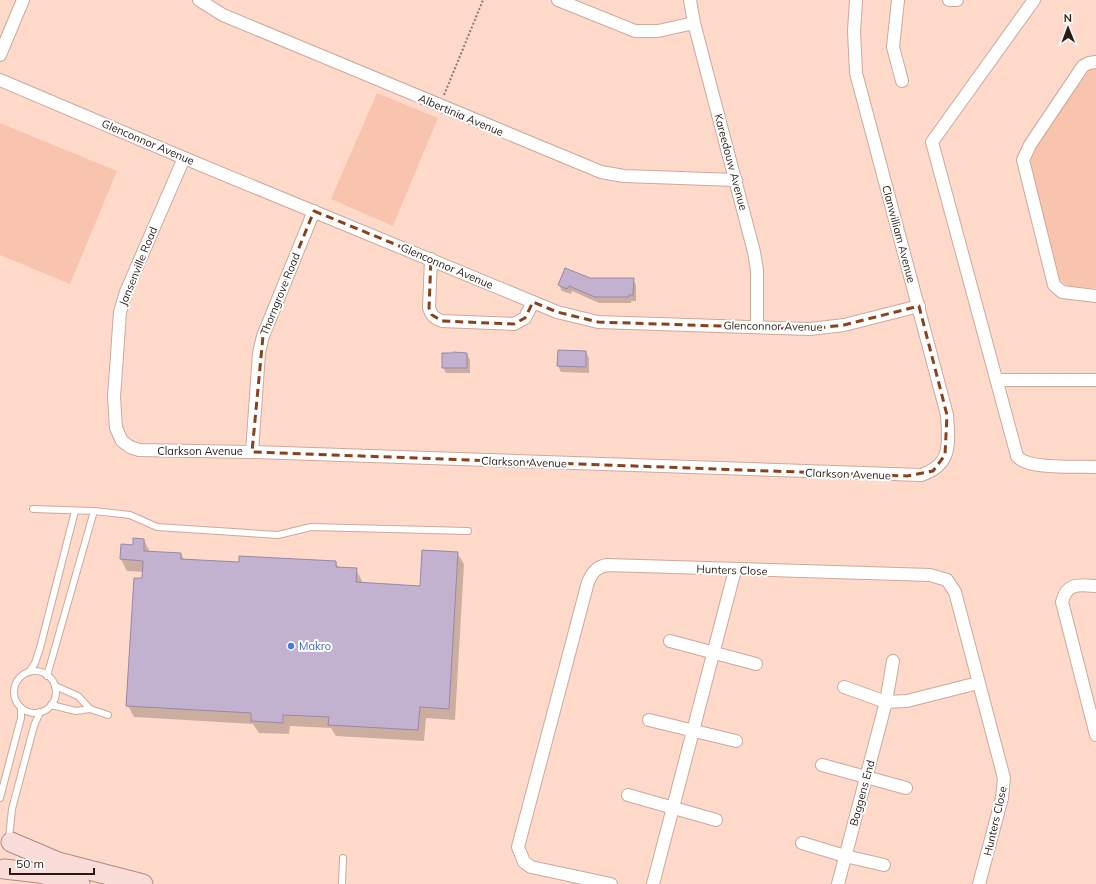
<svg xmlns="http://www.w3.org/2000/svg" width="1096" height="884" viewBox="0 0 1096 884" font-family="Mulish,sans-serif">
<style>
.green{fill:#f9c4ad}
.shadow{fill:#0003}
.building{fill:#c2b2d0;stroke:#9888a6}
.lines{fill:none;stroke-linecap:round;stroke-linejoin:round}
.lane-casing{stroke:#cca99b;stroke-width:8}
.street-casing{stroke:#cca99b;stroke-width:14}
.primary-casing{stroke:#ae8a83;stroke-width:21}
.path{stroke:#8f776c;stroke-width:2;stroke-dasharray:2 2;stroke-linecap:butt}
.lane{stroke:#fff;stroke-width:6}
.street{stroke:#fff;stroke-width:12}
.primary{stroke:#fadcd8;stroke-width:19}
.marked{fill:none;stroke:#89421e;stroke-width:3;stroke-dasharray:8 5;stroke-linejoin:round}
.shop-dot{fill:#3f7fe0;stroke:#fff;stroke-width:1.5}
.labels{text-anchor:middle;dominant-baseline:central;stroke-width:4;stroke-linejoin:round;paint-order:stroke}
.street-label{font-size:11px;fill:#291c16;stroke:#fff}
.shop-label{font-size:11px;fill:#366cbe;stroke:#fff;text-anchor:start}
</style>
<rect width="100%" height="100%" fill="#ffdaca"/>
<g class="green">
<path d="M1096 67V288L1068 287 1059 279 1030 171V161L1036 144 1090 69Z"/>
<path d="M377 93 438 118 393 226 331 199Z"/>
<path d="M0 123 117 171 70 284 0 255Z"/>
</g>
<g class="shadow">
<path d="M590 279H633L636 285V301H631V303H599L572 291 571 294 562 291 559 285Z"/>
<path d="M559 351 586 352 589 358V373L561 372 558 366Z"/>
<path d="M467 354 470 360V373H446L443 367Z"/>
<path d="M144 540 150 552 181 554 184 560 240 563 336 562 339 569H356L363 583 420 587 457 553 464 564 455 720 426 718 424 741 336 736 331 728 290 726 289 734 259 733 253 724 134 717 128 706 144 572 127 571 121 559 122 545 134 546Z"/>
</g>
<g class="building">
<path d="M565 268 590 278H634L633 295H629V297H595L569 286 567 289 558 285Z"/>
<path d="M558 350 586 351V367L557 366Z"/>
<path d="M453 352 467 353V368H442V353H453Z"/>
<path d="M133 538 144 539V551L181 553V559L239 562V556L336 561V567L357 568 356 582 420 586 422 550 458 552 449 709 420 707 418 730 328 725 329 717 283 715V723L251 721V713L126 706 134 578H142L143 561 120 559 121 544 133 545Z"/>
</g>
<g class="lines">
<defs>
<g id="lane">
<path d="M33 509 94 511 130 515 157 527 278 535 311 527 468 531"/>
<circle cx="35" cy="692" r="21"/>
<path d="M29 672 35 663 40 648 75 511"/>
<path d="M47 676 94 511"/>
<path d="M51 705 76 711 90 709 78 696 55 686"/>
<path d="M90 709 108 715"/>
<path d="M0 798 21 718V709"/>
<path d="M9 838 12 809 34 726 40 712"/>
<path d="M342 884 343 858"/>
</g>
<g id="street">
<path d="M199 0 223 15 601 172 624 176 736 180"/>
<path d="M558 0 635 31H658L694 23"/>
<path d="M690 0 694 23 754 252 757 270V327"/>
<path d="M898 0 893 47 902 81"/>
<path d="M949 0H957"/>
<path d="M1034 0 932 142 1017 456C1026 470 1079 466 1096 467"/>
<path d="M0 55 23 0"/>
<path d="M1096 62 1089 63 1083 66 1030 145 1023 160 1054 285 1062 292 1096 296"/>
<path d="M0 80 184 158 533 302 557 312 598 322 810 329 844 325 919 306"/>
<path d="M184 158 126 292 120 312 114 397 116 428 122 441 130 447 139 450 252 452 921 475C952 465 949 444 947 415L856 73 854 31 856 0"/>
<path d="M431 259 429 308C432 316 434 318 442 321L514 324 525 318 533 302"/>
<path d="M997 380H1096"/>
<path d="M252 452 259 353 263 336 314 211"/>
<path d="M1096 586C1079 585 1067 582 1062 602L1096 735"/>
<path d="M670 641 756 664"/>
<path d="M844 687 886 702 907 701 978 683"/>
<path d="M649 720 736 741"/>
<path d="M822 765 906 788"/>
<path d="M628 795 716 820"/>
<path d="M802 843 845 856 884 865"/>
<path d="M611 884 531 867 524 862 518 847 588 582C592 573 596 567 607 565L930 575 947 580 955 592 1004 778 1002 798 979 884"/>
<path d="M653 884 735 570"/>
<path d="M838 884 886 702 893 661"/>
</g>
<g id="primary">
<path d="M11 842 58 862 143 884"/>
<path d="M4 869 40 873 80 884"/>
</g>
</defs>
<use href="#lane" class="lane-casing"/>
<use href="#street" class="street-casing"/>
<use href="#primary" class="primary-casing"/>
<path class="path" d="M444 95 483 0"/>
<use href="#lane" class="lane"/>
<use href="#street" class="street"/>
<use href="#primary" class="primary"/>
</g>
<path class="marked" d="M314 211 431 259 429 308 432 315 442 321 514 324 525 318 533 302 557 312 598 322 810 329 844 325 919 306 947 415 945 455 933 471 907 476 252 452 263 336Z"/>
<circle class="shop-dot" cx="291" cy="646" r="4"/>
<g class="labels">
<g class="street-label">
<text transform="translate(461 115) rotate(23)">Albertinia Avenue</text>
<text transform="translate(148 142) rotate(23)">Glenconnor Avenue</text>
<text transform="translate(731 162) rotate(75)">Kareedouw Avenue</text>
<text transform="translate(899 234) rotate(75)">Clanwilliam Avenue</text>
<text transform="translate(138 266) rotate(-68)">Jansenville Road</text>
<text transform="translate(447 266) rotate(23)">Glenconnor Avenue</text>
<text transform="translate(280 294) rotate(-68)">Thorngrove Road</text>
<text transform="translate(773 326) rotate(1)">Glenconnor Avenue</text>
<text x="200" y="451">Clarkson Avenue</text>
<text transform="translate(524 462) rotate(2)">Clarkson Avenue</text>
<text transform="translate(848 474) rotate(2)">Clarkson Avenue</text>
<text transform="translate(732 570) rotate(2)">Hunters Close</text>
<text transform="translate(862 793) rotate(-75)">Baggens End</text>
<text transform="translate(995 821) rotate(-77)">Hunters Close</text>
</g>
<g class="shop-label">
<text x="299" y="646">Makro</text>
</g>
</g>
<g transform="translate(1068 28) rotate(359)" stroke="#ffffff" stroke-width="3" paint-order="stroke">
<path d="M0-3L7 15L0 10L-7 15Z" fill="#291c16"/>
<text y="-6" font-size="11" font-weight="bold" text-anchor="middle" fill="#291c16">N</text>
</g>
<path d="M10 868v6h84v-6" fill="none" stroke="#291c16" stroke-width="2"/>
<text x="16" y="868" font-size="12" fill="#291c16" stroke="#ffffff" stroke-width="3" paint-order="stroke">50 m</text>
</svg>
